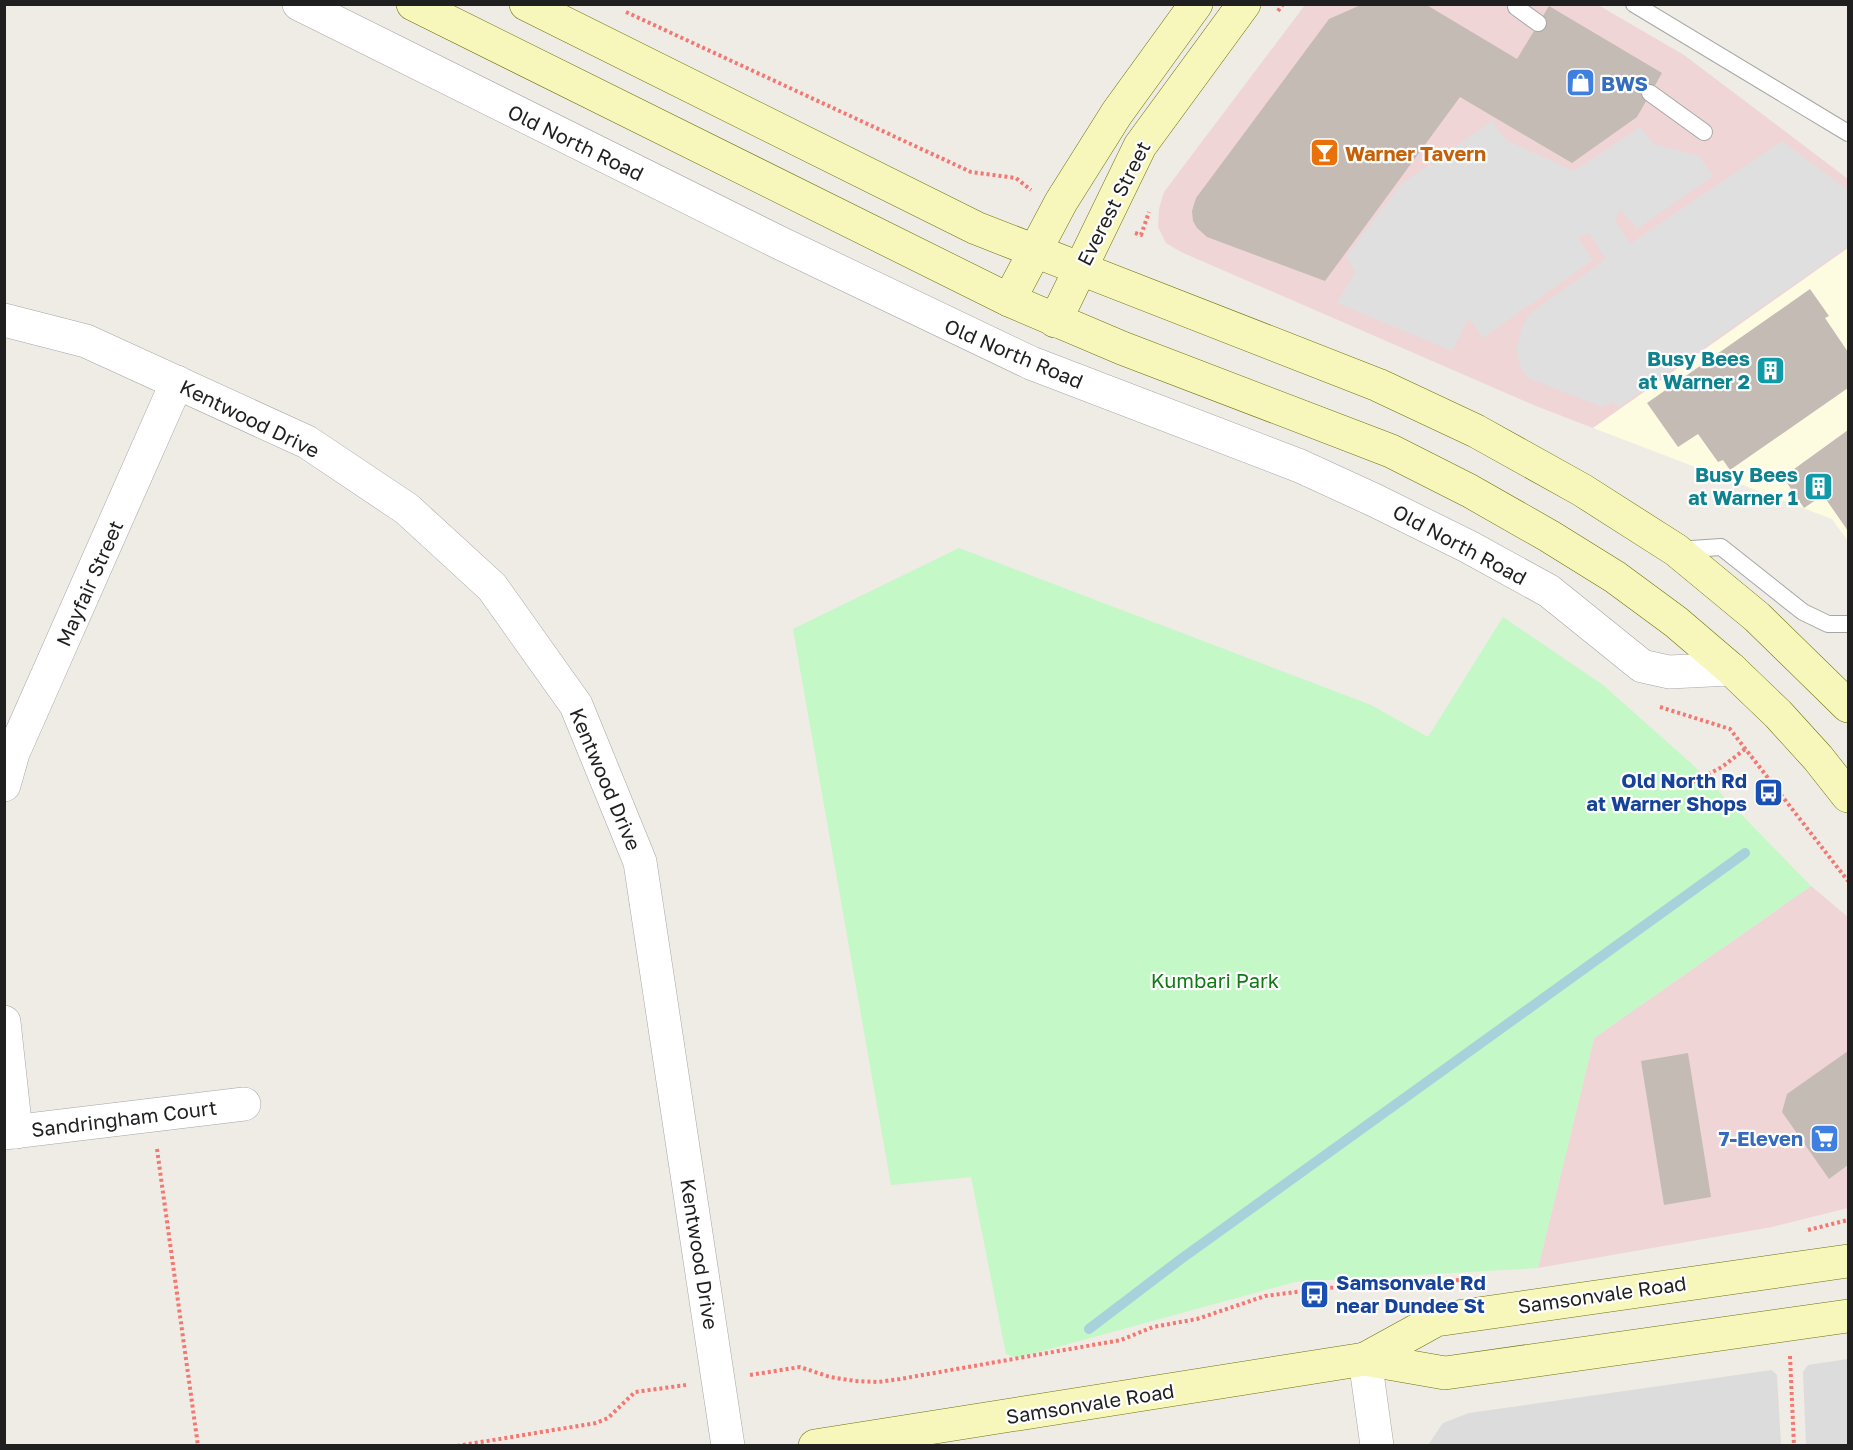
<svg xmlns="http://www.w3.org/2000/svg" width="1853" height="1450" viewBox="0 0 1853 1450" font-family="'Golos Text',sans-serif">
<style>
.residential{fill:#dddcdc}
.commercial{fill:#efd5d6}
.education{fill:#fefce0}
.park{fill:#c4f8c6}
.parking{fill:#dfdfdf}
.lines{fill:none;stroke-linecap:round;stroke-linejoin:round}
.stream{stroke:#a7d2db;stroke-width:10}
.building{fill:#c4bbb5}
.lane-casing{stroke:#a6a6a6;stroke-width:18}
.street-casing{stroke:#a6a6a6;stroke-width:34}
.secondary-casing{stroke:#6d7309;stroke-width:34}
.path{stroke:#f57771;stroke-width:4;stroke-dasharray:3 3;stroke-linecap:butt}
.lane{stroke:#fff;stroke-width:16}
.street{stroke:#fff;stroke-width:33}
.secondary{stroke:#f7f7bb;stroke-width:33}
.labels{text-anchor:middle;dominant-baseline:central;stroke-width:4.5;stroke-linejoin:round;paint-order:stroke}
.shop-label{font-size:20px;font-weight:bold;fill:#366cbe;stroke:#fff;text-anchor:start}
.street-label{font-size:20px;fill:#1f1f1f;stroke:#fff}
.food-label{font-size:20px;font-weight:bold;fill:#c56008;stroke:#fff;text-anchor:start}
.culture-label{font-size:20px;font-weight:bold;fill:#0d838f;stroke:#fff;text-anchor:end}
.transit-label{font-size:20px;font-weight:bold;fill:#164399;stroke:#fff;text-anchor:end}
.park-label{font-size:20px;fill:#0f7a13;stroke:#fff}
</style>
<rect width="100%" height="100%" fill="#efebe5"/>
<g class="residential">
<path d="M1848 1359V1445H1806L1803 1372 1808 1365Z"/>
<path d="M1772 1370 1777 1375 1781 1445H1428L1443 1423 1469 1413Z"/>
</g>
<g class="commercial">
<path d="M1305 5H1598L1684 55 1848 179V248L1593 428 1536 406 1181 252 1166 243 1158 227 1159 209 1164 192Z"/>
<path d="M1811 886 1848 917V1208L1772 1227 1538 1268 1594 1038Z"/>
</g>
<path class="education" d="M1848 248V541L1832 519 1593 428Z"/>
<path class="park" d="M959 548 1371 705 1428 737 1503 617 1603 685 1693 765 1811 886 1594 1038 1538 1268 1295 1282 1017 1358 1006 1354 971 1177 891 1185 793 629Z"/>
<path class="parking" d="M1492 121 1506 140 1574 171 1640 127 1654 144 1699 156 1713 176 1637 229 1620 209 1615 220 1630 244 1782 141 1848 190V246L1619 407 1613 402 1602 407 1528 378 1522 371 1516 349 1522 327 1529 314 1606 259 1589 233 1578 238 1593 260 1483 338 1469 318 1452 351 1337 303 1355 272 1346 257 1400 185Z"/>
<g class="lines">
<path class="stream" d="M1089 1329 1181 1259 1745 853"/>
</g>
<g class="building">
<path d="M1363 4H1425L1517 59 1549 6 1662 73 1637 117 1572 163 1460 97 1325 281 1207 237 1197 228 1193 221 1192 211 1196 198 1329 19Z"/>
<path d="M1810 289 1829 316 1825 318 1848 352V388L1730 470 1723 460 1718 462 1698 434 1678 447 1647 403Z"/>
<path d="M1848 430V531L1823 495 1804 508 1783 477Z"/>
<path d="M1848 1051V1165L1829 1179 1782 1112 1787 1094Z"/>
<path d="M1688 1053 1711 1197 1664 1205 1641 1061Z"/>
</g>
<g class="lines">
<defs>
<g id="lane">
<path d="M1634 4 1848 133"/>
<path d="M1516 7 1538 23"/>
<path d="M1650 93 1704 132"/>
<path d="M1677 550 1721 547 1803 612 1828 624H1848"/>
</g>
<g id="street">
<path d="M299 4 780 243 1031 363 1300 466 1374 500 1469 547 1549 591 1642 666 1669 672 1731 669"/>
<path d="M4 320 86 341 307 442 407 509 492 587 576 705 640 862 728 1446"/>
<path d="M4 785 13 753 177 382"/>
<path d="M4 1022 16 1132"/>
<path d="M4 1133 244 1104"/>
<path d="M1365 1359 1377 1446"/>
</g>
<g id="secondary">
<path d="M413 4 1009 300 1122 348 1391 451 1470 491 1549 536 1615 577 1676 622 1731 669 1778 714 1818 758 1848 796"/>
<path d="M526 4 976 228 1378 385 1476 431 1582 490 1676 550 1757 617 1848 706"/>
<path d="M1009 300 1061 202 1117 113 1196 4"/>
<path d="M1055 321 1140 146 1244 4"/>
<path d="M1365 1359 1436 1320 1848 1261"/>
<path d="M815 1446 1365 1359 1445 1373 1848 1316"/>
</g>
</defs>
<use href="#lane" class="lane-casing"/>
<use href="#street" class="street-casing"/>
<use href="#secondary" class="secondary-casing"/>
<g class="path">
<path d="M1278 11 1283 4"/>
<path d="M626 12 971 172 1016 178 1031 190"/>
<path d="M1135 233 1141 235 1149 212"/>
<path d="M1660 707 1730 729 1848 881"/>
<path d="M1668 783H1691L1722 767 1745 749"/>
<path d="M157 1149 198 1446"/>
<path d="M1808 1230 1848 1220"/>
<path d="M1790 1356 1794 1446"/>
<path d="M750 1375 800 1367 830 1377 855 1381 878 1382 900 1379 1121 1340 1153 1327 1197 1319 1265 1296 1327 1288 1460 1280"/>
<path d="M457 1446 596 1423 608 1418 635 1392 686 1385"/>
</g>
<use href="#lane" class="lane"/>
<use href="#street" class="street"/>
<use href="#secondary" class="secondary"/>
</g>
<defs>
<symbol id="shop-square" viewBox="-11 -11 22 22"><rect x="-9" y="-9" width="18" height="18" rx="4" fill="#3f7fe0" stroke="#fff"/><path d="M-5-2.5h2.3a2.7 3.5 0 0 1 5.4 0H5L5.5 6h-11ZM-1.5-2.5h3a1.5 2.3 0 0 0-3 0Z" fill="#fff"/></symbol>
<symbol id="bar-square" viewBox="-11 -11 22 22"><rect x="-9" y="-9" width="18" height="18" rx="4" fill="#e8710a" stroke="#fff"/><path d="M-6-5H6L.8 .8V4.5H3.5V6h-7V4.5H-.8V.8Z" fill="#fff"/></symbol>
<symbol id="building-square" viewBox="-11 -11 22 22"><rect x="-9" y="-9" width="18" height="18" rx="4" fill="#0f9aa8" stroke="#fff"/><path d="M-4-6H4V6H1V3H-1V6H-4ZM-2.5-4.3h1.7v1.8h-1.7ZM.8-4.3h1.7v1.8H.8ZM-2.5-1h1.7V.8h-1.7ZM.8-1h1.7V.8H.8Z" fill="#fff"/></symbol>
<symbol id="bus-square" viewBox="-11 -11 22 22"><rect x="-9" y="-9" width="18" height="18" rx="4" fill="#1a4fb4" stroke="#fff"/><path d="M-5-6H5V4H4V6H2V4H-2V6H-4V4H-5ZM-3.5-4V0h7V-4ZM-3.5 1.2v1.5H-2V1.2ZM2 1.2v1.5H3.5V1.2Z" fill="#fff"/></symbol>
<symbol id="supermarket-square" viewBox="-11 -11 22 22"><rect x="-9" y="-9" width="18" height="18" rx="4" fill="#3f7fe0" stroke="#fff"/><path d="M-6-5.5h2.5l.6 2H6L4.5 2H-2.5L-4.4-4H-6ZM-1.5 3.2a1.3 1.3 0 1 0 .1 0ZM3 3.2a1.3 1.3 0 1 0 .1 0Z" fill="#fff"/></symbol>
</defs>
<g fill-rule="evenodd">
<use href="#shop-square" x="1564" y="66" width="33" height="33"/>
<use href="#bar-square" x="1308" y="136" width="33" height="33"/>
<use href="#building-square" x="1754" y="354" width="33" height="33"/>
<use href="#building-square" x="1802" y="470" width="33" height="33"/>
<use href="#bus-square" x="1752" y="776" width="33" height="33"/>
<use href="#supermarket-square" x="1808" y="1122" width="33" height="33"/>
<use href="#bus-square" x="1298" y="1278" width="33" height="33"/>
</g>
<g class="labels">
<g class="shop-label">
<text x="1601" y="83">BWS</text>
<text x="1803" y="1138" text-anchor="end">7-Eleven</text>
</g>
<g class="street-label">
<text transform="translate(576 142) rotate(26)">Old North Road</text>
<text transform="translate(1113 203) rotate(-63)">Everest Street</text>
<text transform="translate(1014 353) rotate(23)">Old North Road</text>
<text transform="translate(250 418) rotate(26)">Kentwood Drive</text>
<text transform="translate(1460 544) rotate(28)">Old North Road</text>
<text transform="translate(89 583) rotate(-66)">Mayfair Street</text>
<text transform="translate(606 779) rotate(67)">Kentwood Drive</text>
<text transform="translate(124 1118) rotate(-7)">Sandringham Court</text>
<text transform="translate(700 1254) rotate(81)">Kentwood Drive</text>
<text transform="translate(1602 1294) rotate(-8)">Samsonvale Road</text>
<text transform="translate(1090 1403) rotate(-9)">Samsonvale Road</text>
</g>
<g class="food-label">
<text x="1345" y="153">Warner Tavern</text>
</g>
<g class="culture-label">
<text x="1750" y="358">Busy Bees<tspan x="1750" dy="23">at Warner 2</tspan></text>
<text x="1798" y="474">Busy Bees<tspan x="1798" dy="23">at Warner 1</tspan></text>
</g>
<g class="transit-label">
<text x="1747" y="780">Old North Rd<tspan x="1747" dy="23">at Warner Shops</tspan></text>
<text x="1336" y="1282" text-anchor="start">Samsonvale Rd<tspan x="1336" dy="23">near Dundee St</tspan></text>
</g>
<g class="park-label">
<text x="1215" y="980">Kumbari Park</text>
</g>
</g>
<rect width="1853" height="1450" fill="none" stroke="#1f1f1f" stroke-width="12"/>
</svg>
